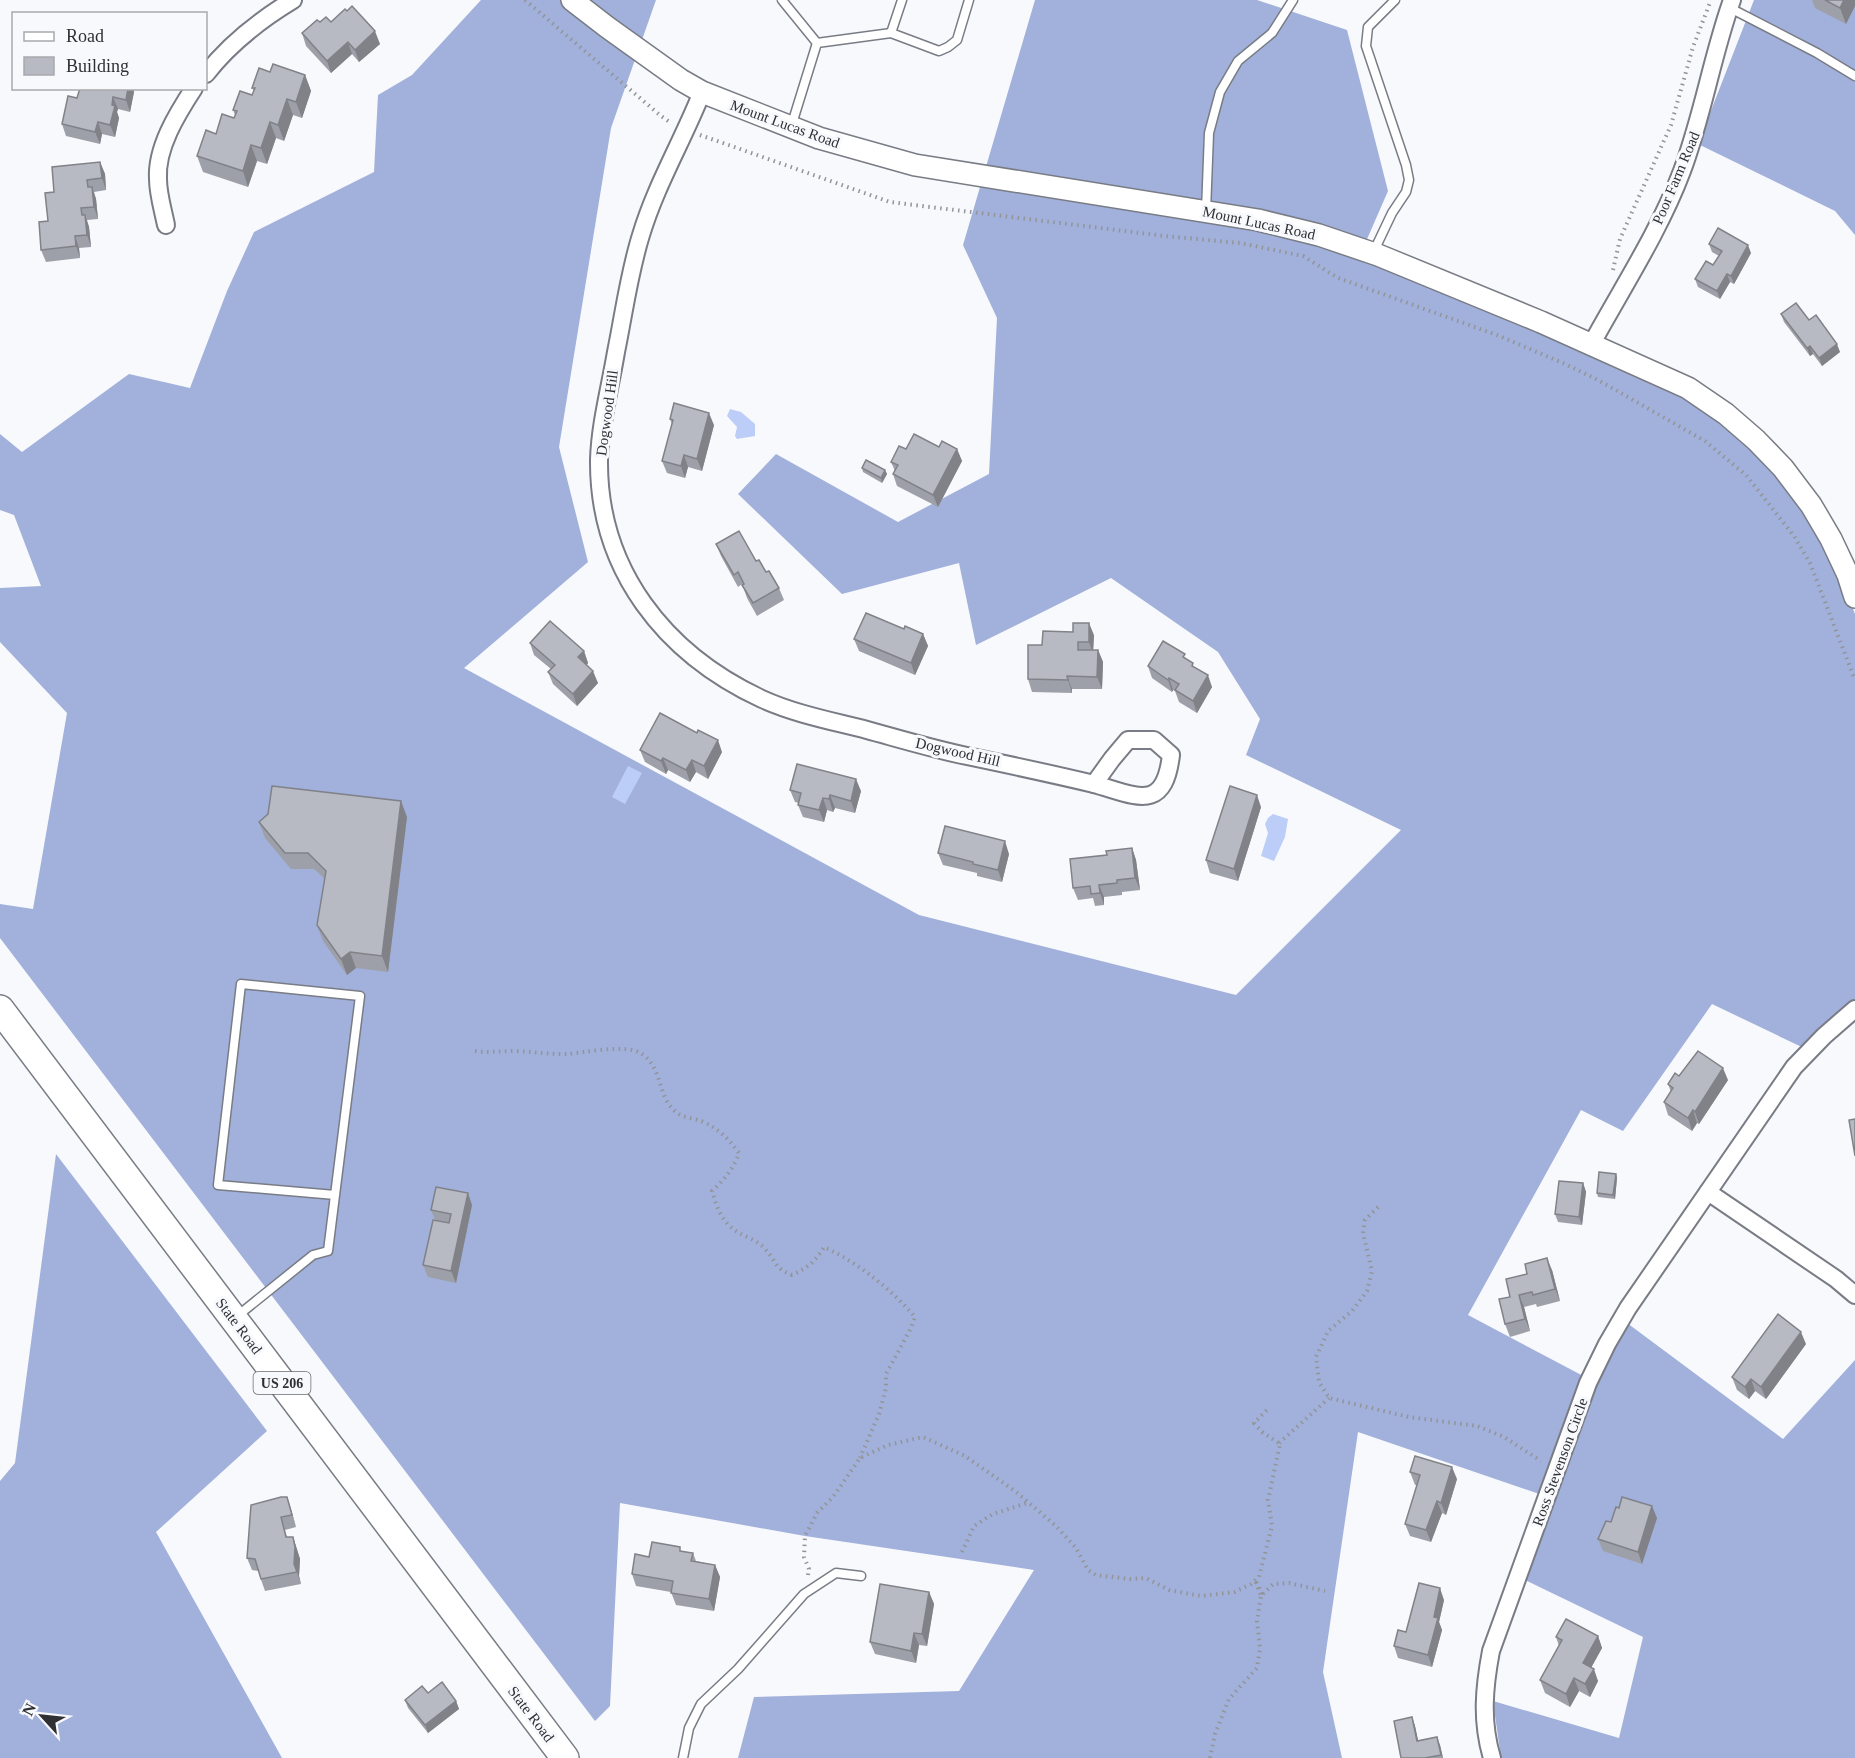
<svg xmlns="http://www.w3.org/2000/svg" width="1855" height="1758" viewBox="0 0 1855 1758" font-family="Georgia,serif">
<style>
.forest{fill:#a1b1db}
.water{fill:#bccdf8}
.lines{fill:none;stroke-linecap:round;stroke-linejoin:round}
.service-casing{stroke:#797c85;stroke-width:11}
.minor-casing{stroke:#797c85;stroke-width:20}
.tertiary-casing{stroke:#797c85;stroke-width:24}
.trunk-casing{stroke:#797c85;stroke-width:30}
.path{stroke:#939498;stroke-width:4;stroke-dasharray:1.5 4.5;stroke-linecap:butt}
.service{stroke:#fff;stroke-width:8}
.minor{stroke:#fff;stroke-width:16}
.tertiary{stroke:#fff;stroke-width:21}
.trunk{stroke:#fff;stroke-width:27}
.wall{fill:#9da0a8}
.shaded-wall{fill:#808288}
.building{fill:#b7bac3;stroke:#808288;stroke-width:1.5}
.labels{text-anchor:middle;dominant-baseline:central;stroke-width:6;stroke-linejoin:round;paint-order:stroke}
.shield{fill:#f8f9fd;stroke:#6b6c70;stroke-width:1.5}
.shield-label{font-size:14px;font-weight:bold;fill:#2f3034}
.street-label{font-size:15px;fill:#2f3034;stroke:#f8f9fd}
</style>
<rect width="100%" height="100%" fill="#f8f9fd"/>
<g class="forest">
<path d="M481 0H656L611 128 559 447 588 562 464 668 919 915 1236 995 1401 830 1246 755 1260 719 1218 652 1111 578 976 645 959 563 842 594 738 494 776 454 898 522 989 474 997 318 963 245 1035 0H1257L1347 30 1388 191 1361 253 1726 418 1818 517 1855 614V1021L1808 1050 1712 1004 1623 1131 1581 1110 1468 1315 1587 1378 1623 1320 1783 1439 1855 1360V1758H1501L1493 1701 1619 1738 1643 1637 1523 1579 1551 1498 1358 1432 1323 1672 1342 1758H738L754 1697 959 1691 1034 1570 805 1536 620 1503 610 1706 595 1721 0 938V904L33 909 67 713 0 642V588L41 586 14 515 0 510V434L22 452 129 374 190 388 227 291 254 232 374 172 378 95 412 75Z"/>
<path d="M1754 0H1855V235L1835 211 1698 144Z"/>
<path d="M56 1154 267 1431 156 1532 282 1758H0V1481L15 1463Z"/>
</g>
<g class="water">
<path d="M730 409 741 412 755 424V436L737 439 735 436 737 427 727 416Z"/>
<path d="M628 766 642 773 625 804 612 797Z"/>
<path d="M1273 814 1288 819 1285 837 1274 861 1261 856 1268 833 1265 824 1268 818Z"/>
</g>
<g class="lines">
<defs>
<g id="service">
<path d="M782 0 817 43"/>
<path d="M1730 8 1817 53 1855 76"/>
<path d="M891 33 902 0"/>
<path d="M791 127 817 43 891 33 939 51 948 47 957 40 969 0"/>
<path d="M1206 211 1209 133 1220 92 1238 61 1272 33 1293 0"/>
<path d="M1373 253 1392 213 1406 192 1409 180 1406 165 1366 46 1368 27 1395 0"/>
<path d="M236 1317 313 1255 328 1251 360 996 241 984 218 1185 335 1195"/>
<path d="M683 1758 689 1728 701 1704 738 1669 804 1594 836 1573 861 1576"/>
</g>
<g id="minor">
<path d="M206 74C230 43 260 20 293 0"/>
<path d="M702 92C683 140 656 185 641 235 629 273 624 313 616 352 610 388 600 424 599 460 598 570 665 654 762 699 795 714 832 721 867 730 900 739 933 749 967 756 1010 765 1052 774 1094 784"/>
<path d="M166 225C163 210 158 194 158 179 156 148 177 114 194 88"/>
<path d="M1591 345C1622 288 1659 232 1682 171 1703 115 1712 56 1732 0"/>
<path d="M1128 740H1154L1171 755C1164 813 1137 796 1094 784L1112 759Z"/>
<path d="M1708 1192 1836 1279 1855 1295"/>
<path d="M1492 1758C1481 1721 1484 1688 1491 1651L1588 1383 1607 1344 1628 1308 1794 1067 1824 1036 1855 1009"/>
</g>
<path id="tertiary" d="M572 0 607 27 681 80 702 92 819 138 915 165 1258 220 1319 235 1378 255 1541 322 1688 388 1726 414 1756 440 1783 468 1811 505 1831 539 1848 575 1855 597"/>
<path id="trunk" d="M0 1009 565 1758"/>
</defs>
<use href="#service" class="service-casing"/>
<use href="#minor" class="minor-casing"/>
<use href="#tertiary" class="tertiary-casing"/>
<use href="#trunk" class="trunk-casing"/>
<g class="path">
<path d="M525 0 661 116 671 123"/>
<path d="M700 135 890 202 1165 236 1240 243 1303 256 1338 278 1497 335 1565 364 1598 380 1705 441 1746 475 1794 536 1810 563 1855 680"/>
<path d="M1613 270 1620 239 1671 125 1693 47 1711 0"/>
<path d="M475 1051C489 1053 502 1051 516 1051 533 1052 549 1054 566 1054 584 1053 627 1043 642 1054 663 1068 657 1097 676 1112 683 1118 693 1118 701 1121 718 1128 728 1138 739 1153 734 1168 724 1180 712 1191 717 1208 722 1223 739 1233 748 1238 759 1241 766 1250 777 1262 774 1268 792 1275 807 1268 816 1261 824 1247 857 1262 891 1289 915 1317L911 1328 886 1374V1388L879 1414 860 1458"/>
<path d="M1378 1207 1365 1220 1363 1233 1372 1271 1367 1291 1352 1311 1328 1331 1316 1357 1319 1382 1329 1398 1409 1417 1477 1426 1504 1437 1541 1461"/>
<path d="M1263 1433 1254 1423 1267 1410"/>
<path d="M1279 1443 1329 1398"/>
<path d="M962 1552 974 1526 993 1514 1027 1503"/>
<path d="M808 1575 809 1569 804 1557 805 1536 817 1513 833 1497 860 1458 888 1445 923 1437 965 1456 1015 1491 1056 1526 1076 1548 1088 1570 1096 1575 1130 1579 1146 1578 1169 1590 1201 1596 1235 1592 1251 1584 1259 1577 1272 1526 1268 1500 1280 1444 1262 1432"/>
<path d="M1263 1594 1255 1580 1261 1596 1273 1584 1289 1583 1325 1591"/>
<path d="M1210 1758 1215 1734 1229 1699 1257 1668 1260 1648 1257 1621 1261 1596"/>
</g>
<use href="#service" class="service"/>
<use href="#minor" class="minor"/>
<use href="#tertiary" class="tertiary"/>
<use href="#trunk" class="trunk"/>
</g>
<g class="wall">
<path d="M1812 0H1855V6L1846 24 1815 8Z"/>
<path d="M347 11 380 44 359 62 352 54 331 73 306 46 302 33 320 22H331Z"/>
<path d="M270 72 305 75 311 91 302 118 293 115 284 141 276 138 267 164 257 161 248 187 203 172 197 156 216 134 234 118 235 115 233 110 252 95 254 91 252 88Z"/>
<path d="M80 88H133L134 92 130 112 118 109 117 112 119 118 115 137 102 134 100 144 66 136 62 124 77 98Z"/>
<path d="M100 162 105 174 106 190 94 192 96 199 98 219 87 220 89 227 91 247 79 248 80 258 46 262 41 250 54 192Z"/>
<path d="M1709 244 1751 253 1734 284 1730 282 1720 299 1698 287 1695 279 1713 265 1719 256 1712 252Z"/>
<path d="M1781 314 1809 320 1840 352 1822 366 1813 354 1810 356 1784 322Z"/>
<path d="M670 419 714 425 702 471 688 467 685 478 667 473 662 461 672 424Z"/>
<path d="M939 447 957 449 962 461 938 507 897 486 893 474 895 471 891 462 906 449Z"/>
<path d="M862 468 885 470 887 474 882 483 863 472Z"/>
<path d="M716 544 756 561 779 588 784 600 757 616 747 598 742 584 738 587 721 556Z"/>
<path d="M904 629 923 634 928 646 915 675 859 651 854 639Z"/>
<path d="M1094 635 1093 650H1098L1103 662 1102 689H1072V693L1032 692 1028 679 1042 645Z"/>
<path d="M530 643 584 651 588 663 587 665 598 683 577 706 553 684 548 672 551 669 534 655Z"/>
<path d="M1187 659 1212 687 1197 713 1179 702 1175 691 1173 690 1172 692 1152 678 1148 666Z"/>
<path d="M640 750 722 752 708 779 696 772 690 782 668 770 666 774 645 762Z"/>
<path d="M790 790 861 791 855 813 835 808 833 812 827 810 824 822 803 817 798 805 799 803 795 802Z"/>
<path d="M1261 807 1238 881 1210 873 1206 860Z"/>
<path d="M407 817 388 972 356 968 347 975 323 941 317 925 325 879 314 869H291L265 838 259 822Z"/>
<path d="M1132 848 1136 860 1140 890 1122 892V895L1104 897V905L1095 906 1093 898 1078 900 1073 888 1107 855Z"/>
<path d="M938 853 1009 854 1002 882 977 876V873L943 865Z"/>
<path d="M1679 1076 1728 1080 1699 1124 1697 1123 1692 1131 1668 1115 1664 1102 1671 1092 1668 1084Z"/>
<path d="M1616 1174 1617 1178 1615 1199 1598 1197 1597 1193Z"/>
<path d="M1583 1183 1586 1192 1582 1225 1558 1222 1555 1214Z"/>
<path d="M472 1205 456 1283 428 1277 423 1265 435 1220 431 1210Z"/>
<path d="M1552 1270 1560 1301 1537 1307 1536 1304 1524 1307 1530 1331 1510 1337 1505 1324 1510 1297Z"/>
<path d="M1806 1344 1766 1399 1755 1391 1749 1399 1737 1390 1732 1377Z"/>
<path d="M1410 1472 1457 1479 1446 1515 1442 1513 1431 1542 1410 1536 1405 1524 1417 1485H1415Z"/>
<path d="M287 1497 296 1527 285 1530 287 1537H293L297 1549 300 1559 299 1576 301 1584 265 1591 258 1571 252 1570 247 1558Z"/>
<path d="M1657 1518 1642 1564 1603 1551 1598 1539 1611 1522Z"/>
<path d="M682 1552 693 1553 696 1561 715 1565 720 1577 714 1611 676 1605 671 1592 636 1586 632 1574 649 1557Z"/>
<path d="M929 1592 934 1604 927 1646 919 1645 916 1663 875 1654 870 1642Z"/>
<path d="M1444 1600 1439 1622 1442 1630 1432 1667 1398 1658 1394 1646 1406 1632Z"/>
<path d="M1598 1636 1602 1648 1591 1668 1598 1681 1590 1697 1579 1691 1570 1707 1545 1693 1540 1680 1559 1646 1556 1637Z"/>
<path d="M428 1693 456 1701 459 1709 428 1733 408 1708 405 1700Z"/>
<path d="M1412 1717 1415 1726 1418 1741 1440 1745 1443 1758H1401Z"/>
</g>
<g class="shaded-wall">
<path d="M1844 0H1855V6L1846 24 1840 8Z"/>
<path d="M375 31 380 44 359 62 355 50Z"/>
<path d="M348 42 352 54 331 73 327 61Z"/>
<path d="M305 75 311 91 302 118 296 102Z"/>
<path d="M128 88H133L134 92 130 112 126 100Z"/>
<path d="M113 97 118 109 117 112 119 118 115 137 110 125 112 105Z"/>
<path d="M287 99 293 115 284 141 278 125Z"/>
<path d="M98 122 102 134 100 144 95 132Z"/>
<path d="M270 122 276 138 267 164 261 148Z"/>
<path d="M251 145 257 161 248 187 243 171Z"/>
<path d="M100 162 105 174 106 190 102 178Z"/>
<path d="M92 187 96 199 98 219 94 207Z"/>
<path d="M85 215 89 227 91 247 87 235Z"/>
<path d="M75 236 79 248 80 258 76 246Z"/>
<path d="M1748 245 1751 253 1734 284 1731 276Z"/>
<path d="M1727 274 1730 282 1720 299 1717 291Z"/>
<path d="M1837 344 1840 352 1822 366 1819 358Z"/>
<path d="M1810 346 1813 354 1810 356 1807 348Z"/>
<path d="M709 413 714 425 702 471 697 459Z"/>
<path d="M957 449 962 461 938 507 933 495Z"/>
<path d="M684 455 688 467 685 478 681 466Z"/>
<path d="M885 470 887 474 882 483 881 478Z"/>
<path d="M1089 623 1094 635 1093 654 1089 642Z"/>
<path d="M923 634 928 646 915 675 911 663Z"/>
<path d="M1098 650 1103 662 1102 689 1097 677Z"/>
<path d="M584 651 588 663 583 669 578 657Z"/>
<path d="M593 671 598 683 577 706 573 694Z"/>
<path d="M1208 675 1212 687 1197 713 1193 701Z"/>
<path d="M1067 676 1072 689V693L1068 680Z"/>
<path d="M1169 678 1173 690 1172 692 1168 680Z"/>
<path d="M718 740 722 752 708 779 704 766Z"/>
<path d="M663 758 668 770 666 774 661 761Z"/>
<path d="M692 760 696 772 690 782 686 770Z"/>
<path d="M856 779 861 791 855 813 851 801Z"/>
<path d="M830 795 835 808 833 812 829 799Z"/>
<path d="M1257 795 1261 807 1238 881 1234 869Z"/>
<path d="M823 798 827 810 824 822 819 810Z"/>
<path d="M401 801 407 817 388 972 382 956Z"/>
<path d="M1005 841 1009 854 1002 882 998 870Z"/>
<path d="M1132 848 1136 860 1140 890 1135 878Z"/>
<path d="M1099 885 1104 897V905L1100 893Z"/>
<path d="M350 952 356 968 347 975 341 959Z"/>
<path d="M1723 1068 1728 1080 1699 1124 1695 1112Z"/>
<path d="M1693 1110 1697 1123 1692 1131 1688 1118Z"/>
<path d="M1616 1174 1617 1178 1615 1199 1613 1195Z"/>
<path d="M1583 1183 1586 1192 1582 1225 1579 1217Z"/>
<path d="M468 1193 472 1205 456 1283 451 1271Z"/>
<path d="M1547 1258 1552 1270 1560 1301 1555 1289Z"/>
<path d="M1519 1295 1524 1307 1530 1331 1525 1319Z"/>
<path d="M1801 1332 1806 1344 1766 1399 1761 1387Z"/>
<path d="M1751 1379 1755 1391 1749 1399 1745 1387Z"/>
<path d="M1452 1467 1457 1479 1446 1515 1441 1503Z"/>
<path d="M287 1497 291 1509 296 1527 292 1515Z"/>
<path d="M1437 1501 1442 1513 1431 1542 1426 1530Z"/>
<path d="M1652 1506 1657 1518 1642 1564 1638 1552Z"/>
<path d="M293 1537 300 1559 299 1576 301 1584 294 1564Z"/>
<path d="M715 1565 720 1577 714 1611 709 1599Z"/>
<path d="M1440 1588 1444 1600 1439 1622 1442 1630 1432 1667 1428 1655 1434 1617Z"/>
<path d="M929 1592 934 1604 927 1646 922 1634Z"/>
<path d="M914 1633 919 1645 916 1663 911 1651Z"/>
<path d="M1598 1636 1602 1648 1587 1675 1583 1663Z"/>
<path d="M1594 1669 1598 1681 1590 1697 1585 1684Z"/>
<path d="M1574 1678 1579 1691 1570 1707 1566 1694Z"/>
<path d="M456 1701 459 1709 428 1733 425 1725Z"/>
<path d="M1412 1717 1415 1726 1420 1749 1417 1741Z"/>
<path d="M1437 1737 1440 1745 1443 1758 1441 1755Z"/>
</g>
<g class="building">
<path d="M1825 0H1844L1840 8Z"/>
<path d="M352 6 375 31 355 50 348 42 327 61 302 33 317 20 320 22 326 17 331 22 345 9 347 11Z"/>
<path d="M273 64 305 75 296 102 287 99 278 125 270 122 261 148 251 145 243 171 197 156 206 130 216 134 222 114 234 118 237 111 233 110 240 91 252 95 255 88H252L259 68 270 72Z"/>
<path d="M80 88H128L126 100 113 97 112 105 115 106 110 125 98 122 95 132 62 124 68 96 77 98Z"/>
<path d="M100 162 102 178 87 180 88 187H92L94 207 81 208 82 215H85L87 235 75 236 76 246 41 250 39 222 48 221 45 193 54 192 52 167Z"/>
<path d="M1718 228 1748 245 1731 276 1727 274 1717 291 1695 279 1706 261 1713 265 1722 251 1709 244Z"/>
<path d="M1796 303 1809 320 1816 315 1837 344 1819 358 1810 346 1807 348 1781 314Z"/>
<path d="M674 403 709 413 697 459 684 455 681 466 662 461 673 420 670 419Z"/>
<path d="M914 434 939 447 942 441 957 449 933 495 893 474 898 465 891 462 899 446 906 449Z"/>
<path d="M866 460 885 470 881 478 862 468Z"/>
<path d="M739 531 756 561 759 560 766 572 769 571 779 588 753 603 742 585 744 584 738 572 734 575 716 544Z"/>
<path d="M866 613 904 629 905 626 923 634 911 663 854 639Z"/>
<path d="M550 621 584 651 578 657 593 671 573 694 548 672 555 665 530 643Z"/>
<path d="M1073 623H1089V642H1078V650H1098L1097 677 1067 676 1068 680 1028 679V645H1042L1043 631 1073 632Z"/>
<path d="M1163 641 1185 654 1183 657 1193 663 1192 666 1208 675 1193 701 1175 690 1179 684 1169 678 1168 680 1148 666Z"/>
<path d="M660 713 697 733 698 730 718 740 704 766 692 760 686 770 663 758 661 761 640 750Z"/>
<path d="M797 764 856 779 851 801 830 795 829 799 823 798 819 810 798 805 801 793 790 790Z"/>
<path d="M272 786 401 801 382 956 350 952 341 959 317 925 326 871 308 853H285L259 822 268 814Z"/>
<path d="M1230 786 1257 795 1234 869 1206 860Z"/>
<path d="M945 826 1005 841 998 870 973 864V862L938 853Z"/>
<path d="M1132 848 1135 878 1117 880V883L1099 885 1100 893 1091 894 1090 886 1073 888 1070 859 1107 855 1106 851Z"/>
<path d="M1698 1051 1723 1068 1695 1112 1693 1110 1688 1118 1664 1102 1673 1088 1668 1084 1675 1073 1679 1076Z"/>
<path d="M1855 1119V1156L1849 1120Z"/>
<path d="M1599 1172 1616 1174 1613 1195 1597 1193Z"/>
<path d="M1559 1181 1583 1183 1579 1217 1555 1214Z"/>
<path d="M436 1187 468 1193 451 1271 423 1265 433 1220 449 1223 451 1214 431 1210Z"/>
<path d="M1547 1258 1555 1289 1533 1295 1532 1292 1519 1295 1525 1319 1505 1324 1499 1299 1510 1297 1506 1279 1527 1274 1525 1264Z"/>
<path d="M1778 1314 1801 1332 1761 1387 1751 1379 1745 1387 1732 1377Z"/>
<path d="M1415 1456 1452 1467 1441 1503 1437 1501 1426 1530 1405 1524 1420 1475 1410 1472Z"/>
<path d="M281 1497H287L292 1515 281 1517 286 1537H293L295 1547 294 1564 297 1572 261 1579 255 1559 247 1558 251 1505Z"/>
<path d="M1622 1497 1652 1506 1638 1552 1598 1539 1606 1521 1611 1522 1616 1507 1619 1508Z"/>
<path d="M652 1542 680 1547V1551L693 1553 691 1561 715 1565 709 1599 671 1593 673 1581 632 1574 635 1554 649 1557Z"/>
<path d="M1419 1583 1440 1588 1434 1617 1438 1618 1428 1655 1394 1646 1398 1630 1406 1632Z"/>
<path d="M880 1584 929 1592 922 1634 914 1633 911 1651 870 1642Z"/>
<path d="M1566 1619 1598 1636 1583 1663 1594 1669 1585 1684 1574 1678 1566 1694 1540 1680 1562 1640 1556 1637Z"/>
<path d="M442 1682 456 1701 425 1725 405 1700 422 1686 428 1693Z"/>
<path d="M1412 1717 1417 1741 1437 1737 1441 1755 1425 1758H1401L1394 1721Z"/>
</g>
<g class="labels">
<rect class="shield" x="253.5" y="1372" width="57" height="22" rx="4.5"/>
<g class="shield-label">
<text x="282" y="1383">US 206</text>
</g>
<g class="street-label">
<text transform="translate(785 124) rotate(20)">Mount Lucas Road</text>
<text transform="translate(1676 178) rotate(-67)">Poor Farm Road</text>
<text transform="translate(1259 223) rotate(12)">Mount Lucas Road</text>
<text transform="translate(607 413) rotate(-82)">Dogwood Hill</text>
<text transform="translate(958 752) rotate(13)">Dogwood Hill</text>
<text transform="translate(239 1326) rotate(53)">State Road</text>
<text transform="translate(1560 1462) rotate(-70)">Ross Stevenson Circle</text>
<text transform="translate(531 1714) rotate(53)">State Road</text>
</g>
</g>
<rect x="12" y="12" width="195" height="78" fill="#f8f9fd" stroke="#a8a9ad" stroke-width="1.5"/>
<rect x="24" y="32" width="30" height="9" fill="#ffffff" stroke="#a8a9ad" stroke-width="1.5"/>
<text x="66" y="42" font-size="18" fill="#2f3034">Road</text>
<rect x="24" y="57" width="30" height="18" fill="#b7bac3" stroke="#a8a9ad" stroke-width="1.5"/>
<text x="66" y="72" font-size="18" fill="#2f3034">Building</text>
<g transform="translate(42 1716) rotate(297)" stroke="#f8f9fd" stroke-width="4.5" paint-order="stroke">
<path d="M0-4.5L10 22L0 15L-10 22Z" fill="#2f3034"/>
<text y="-9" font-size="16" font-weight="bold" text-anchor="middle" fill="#2f3034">N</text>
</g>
</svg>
